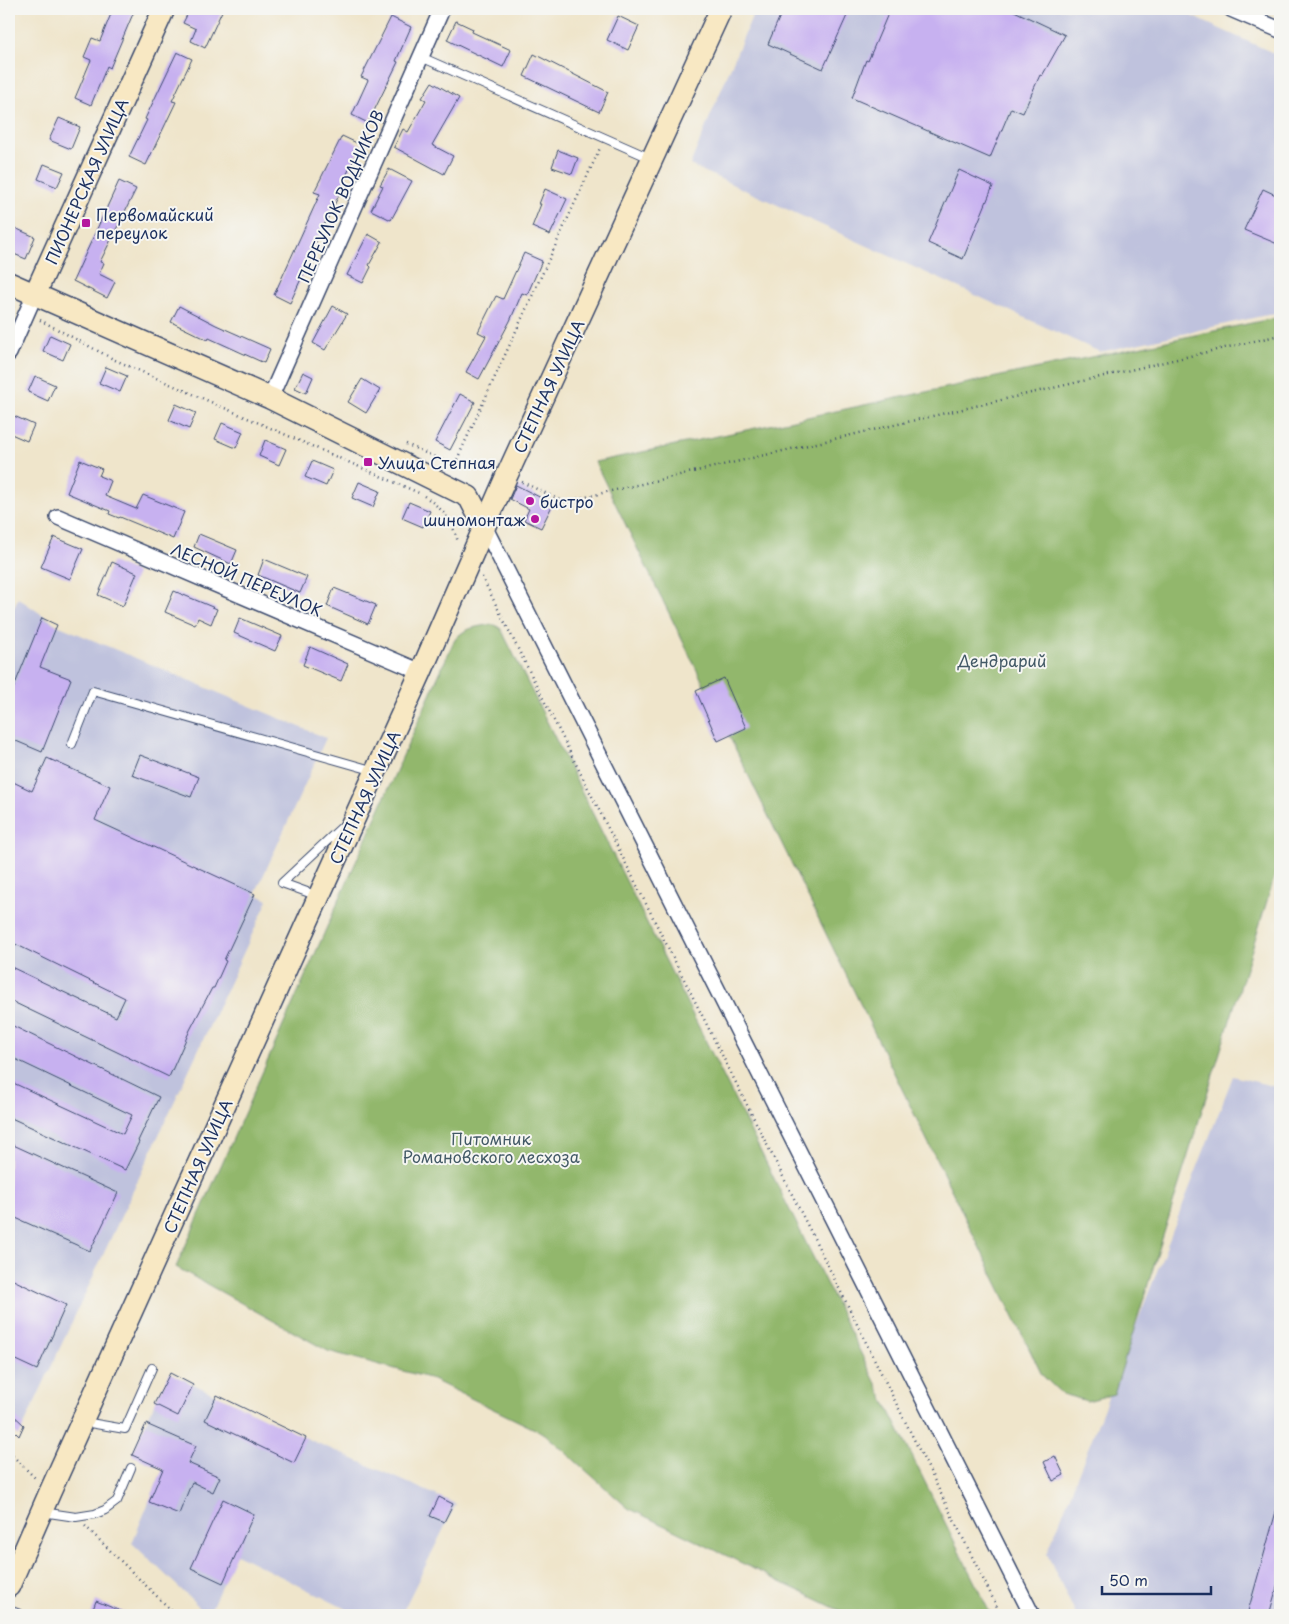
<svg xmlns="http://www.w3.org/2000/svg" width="1289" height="1624" viewBox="0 0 1289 1624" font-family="'Playpen Sans',sans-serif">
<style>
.industrial{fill:#bfc2dd}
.forest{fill:#92b76c;stroke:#567365}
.building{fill:#c7b1f0}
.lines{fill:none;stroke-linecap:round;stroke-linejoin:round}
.lane-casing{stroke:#3b4a6e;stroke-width:10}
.street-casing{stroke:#3b4a6e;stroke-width:18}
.secondary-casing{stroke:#3b4a6e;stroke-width:24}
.path{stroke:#3b4a6e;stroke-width:2.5;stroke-dasharray:1 4;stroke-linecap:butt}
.lane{stroke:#fff;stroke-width:8}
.street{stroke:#fff;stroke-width:15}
.secondary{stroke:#f8e8c3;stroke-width:21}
.poi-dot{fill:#b5179e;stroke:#f6f6f2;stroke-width:2}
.labels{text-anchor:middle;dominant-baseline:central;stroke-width:4;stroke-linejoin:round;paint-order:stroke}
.street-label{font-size:16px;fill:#1b2f5e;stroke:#f6f6f2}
.poi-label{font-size:16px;fill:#1b2f5e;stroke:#f6f6f2;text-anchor:start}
.park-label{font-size:16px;fill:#425966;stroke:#f6f6f2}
</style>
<rect width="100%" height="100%" fill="#f6f6f2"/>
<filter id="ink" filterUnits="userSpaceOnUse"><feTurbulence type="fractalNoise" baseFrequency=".02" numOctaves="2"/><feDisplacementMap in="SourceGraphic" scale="10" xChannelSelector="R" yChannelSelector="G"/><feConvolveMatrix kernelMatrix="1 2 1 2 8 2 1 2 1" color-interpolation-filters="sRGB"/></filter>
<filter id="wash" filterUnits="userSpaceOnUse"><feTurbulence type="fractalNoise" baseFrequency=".0096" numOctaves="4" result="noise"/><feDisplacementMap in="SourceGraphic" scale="20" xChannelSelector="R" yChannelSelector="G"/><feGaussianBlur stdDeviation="1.12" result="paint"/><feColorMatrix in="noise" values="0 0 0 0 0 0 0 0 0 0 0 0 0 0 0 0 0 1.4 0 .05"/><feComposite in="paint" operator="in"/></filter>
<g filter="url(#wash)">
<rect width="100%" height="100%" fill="#efe5cb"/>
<g class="industrial">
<path d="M755 9H1176L1280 56V312L1100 352 690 165Z"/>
<path d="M18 598 57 625 326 738 255 894 268 900 19 1436 9 1426V619Z"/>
<path d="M1233 1076 1280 1088V1615H1076L1047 1554Z"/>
<path d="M170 1373 306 1438 456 1504 401 1615H358L236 1554 208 1615 132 1543 159 1478 164 1470 132 1455 154 1404Z"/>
</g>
<g class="forest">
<path d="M1280 317V859L1114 1394 1087 1401 1062 1394 1042 1375 595 462Z"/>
<path d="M487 625H495L501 629 991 1615H849L628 1508 545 1434 429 1378 328 1351 176 1267 453 643C460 630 473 627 487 625Z"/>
</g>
<g id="blocks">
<g class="building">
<path d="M113 9H135L110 68 107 66 91 105 75 98 91 60 84 57 92 38 100 41Z"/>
<path d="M190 9H223L205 48 191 41 196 29 183 23Z"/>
<path d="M783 9H850L823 69 768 44Z"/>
<path d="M890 9H1010L1065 35 1042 76 1040 75 1023 113 1011 108 990 158 852 98 866 60 868 61Z"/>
<path d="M618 16 639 26 628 50 607 40Z"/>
<path d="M391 17 411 27 396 61 398 62 368 123 352 115 368 80 361 77Z"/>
<path d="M456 21 473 29 472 32 511 50 503 67 447 40Z"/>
<path d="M177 52 192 59 172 101 176 102 146 165 129 157 147 120 145 119Z"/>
<path d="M534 54 608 92 599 112 524 76Z"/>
<path d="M432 82 459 98 432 145 453 156 444 174 394 147 403 129 408 132 426 100 422 98Z"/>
<path d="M59 118 80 127 71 149 49 140Z"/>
<path d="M342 136 361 145 344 180 346 181 304 266 306 268 290 303 274 295 320 194 314 192Z"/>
<path d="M558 150 578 158 572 174 552 167Z"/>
<path d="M44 164 64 172 57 187 38 179Z"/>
<path d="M389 169 412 181 391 220 371 210 383 186 380 185Z"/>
<path d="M959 170 993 186 963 259 928 243Z"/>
<path d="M119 181 136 189 100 262 104 263 99 274 115 282 107 298 73 281Z"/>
<path d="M545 189 567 199 550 235 532 227 541 204H539Z"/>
<path d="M1263 189 1280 197V245L1244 230Z"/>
<path d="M15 228 35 237 26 259 9 252V243Z"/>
<path d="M368 234 382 242 369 265 371 267 363 283 347 275Z"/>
<path d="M524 253 542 261 527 295 522 293 510 321 479 379 466 372 486 336 478 332 496 296 503 299Z"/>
<path d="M179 306 216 325 270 349 264 363 209 338 208 340 171 322Z"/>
<path d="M333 306 347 314 325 350 313 343Z"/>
<path d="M50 335 70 344 63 360 43 351Z"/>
<path d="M106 367 127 376 120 392 99 383Z"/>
<path d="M303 372 313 377 306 393 295 388Z"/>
<path d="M35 376 55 385 48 401 28 392Z"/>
<path d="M362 379 380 390 366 413 348 402Z"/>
<path d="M460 394 475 402 450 450 435 442Z"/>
<path d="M176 404 196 413 189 429 169 420Z"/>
<path d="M14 416 34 425 27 441 9 433V427Z"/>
<path d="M222 423 243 432 236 448 215 439Z"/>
<path d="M265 440 286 449 279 465 259 456Z"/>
<path d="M80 460 102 469 99 476 111 481 105 496 136 509 143 495 184 512 173 539 120 517 119 518 109 514 110 511 67 493Z"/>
<path d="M312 461 333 470 326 486 305 477Z"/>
<path d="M359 482 380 491 373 507 352 498Z"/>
<path d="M516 485 553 504 541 528 524 520 529 509 510 499Z"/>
<path d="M409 502 430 511 423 527 402 518Z"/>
<path d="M199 534 237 550 231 564 194 547Z"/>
<path d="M54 537 83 549 70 579 41 567Z"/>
<path d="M264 559 307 577 300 593 258 575Z"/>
<path d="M112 562 137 573 123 606 98 595Z"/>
<path d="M334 588 376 605 368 624 327 606Z"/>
<path d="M174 591 217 609 211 624 198 618 195 625 165 612Z"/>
<path d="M42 618 57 625 40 667 71 679 42 752 9 738V699Z"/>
<path d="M240 618 282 636 275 651 234 633Z"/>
<path d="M310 647 348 664 341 681 303 665Z"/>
<path d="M724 678 746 728 718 741 696 691Z"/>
<path d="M140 755 199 777 191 797 132 775Z"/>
<path d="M47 758 110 786 95 820 255 894 224 960 226 961 214 988H212L190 1030 169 1077 9 1000V966L116 1017 125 998 9 941V780L32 791Z"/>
<path d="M9 1024 159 1097 138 1141 139 1142 125 1170 9 1117V1081L123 1134 132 1115 9 1056Z"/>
<path d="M9 1143 118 1193 90 1251 9 1215Z"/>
<path d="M9 1278 66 1305 37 1370 9 1357Z"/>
<path d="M170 1373 193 1385 178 1416 154 1404Z"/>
<path d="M217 1395 306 1438 294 1463 205 1420Z"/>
<path d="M9 1411 24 1425 19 1436 9 1426Z"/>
<path d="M146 1424 196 1446 188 1463 220 1477 213 1492 192 1482 179 1514 149 1502 163 1469 132 1455Z"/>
<path d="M1055 1456 1064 1475 1053 1481 1044 1462Z"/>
<path d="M439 1497 453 1504 444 1522 430 1516Z"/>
<path d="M223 1499 254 1514 223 1583 191 1568Z"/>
<path d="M1277 1508H1280V1576L1269 1615H1247Z"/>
<path d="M96 1601 130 1615H91Z"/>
</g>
</g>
</g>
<g filter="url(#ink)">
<use href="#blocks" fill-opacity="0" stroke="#3b4a6e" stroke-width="1"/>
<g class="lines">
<defs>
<g id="lane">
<path d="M421 57 650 158"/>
<path d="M72 744 93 691 375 771"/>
<path d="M318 896 282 883 343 826"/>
<path d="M84 1422 125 1429 152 1368"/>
<path d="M42 1512 76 1517 95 1514 105 1510 117 1501 131 1468"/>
<path d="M9 1610 22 1615"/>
</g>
<g id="street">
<path d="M1231 9 1280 30"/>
<path d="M9 353 35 294"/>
<path d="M270 398 442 9"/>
<path d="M58 517 421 672"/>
<path d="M484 526 1032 1615"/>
</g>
<g id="secondary">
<path d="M9 283 270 398 469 497 484 526"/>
<path d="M35 294 164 9"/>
<path d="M9 1586 50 1492 319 896 421 672 507 475 721 9"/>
</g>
</defs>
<use href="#lane" class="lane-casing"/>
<use href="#street" class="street-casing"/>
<use href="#secondary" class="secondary-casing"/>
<g class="path">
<path d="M9 306 14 308"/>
<path d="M40 320 115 360 419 493"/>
<path d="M406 444 454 466 601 146"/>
<path d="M522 482 564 502 1280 335"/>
<path d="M424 496C443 509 452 520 458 542"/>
<path d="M482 577 846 1302 1001 1615"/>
<path d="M9 1452 36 1479"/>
<path d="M85 1526 176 1615"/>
</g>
<use href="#lane" class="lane"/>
<use href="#street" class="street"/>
<use href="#secondary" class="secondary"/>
</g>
</g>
<g class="poi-dot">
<rect x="81" y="218" width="10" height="10" rx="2.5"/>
<rect x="363" y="457" width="10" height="10" rx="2.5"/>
<circle cx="530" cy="501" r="5"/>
<circle cx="535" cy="519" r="5"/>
</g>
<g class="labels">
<g class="street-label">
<text transform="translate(86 181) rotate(-66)">ПИОНЕРСКАЯ УЛИЦА</text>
<text transform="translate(340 196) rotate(-66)">ПЕРЕУЛОК ВОДНИКОВ</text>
<text transform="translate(548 386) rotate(-65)">СТЕПНАЯ УЛИЦА</text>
<text transform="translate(247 579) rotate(23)">ЛЕСНОЙ ПЕРЕУЛОК</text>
<text transform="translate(364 797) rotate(-65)">СТЕПНАЯ УЛИЦА</text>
<text transform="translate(197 1166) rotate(-66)">СТЕПНАЯ УЛИЦА</text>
</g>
<g class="poi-label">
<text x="96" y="214">Первомайский<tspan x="96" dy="18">переулок</tspan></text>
<text x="378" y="462">Улица Степная</text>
<text x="540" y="501">бистро</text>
<text x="525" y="519" text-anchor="end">шиномонтаж</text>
</g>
<g class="park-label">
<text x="1002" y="660">Дендрарий</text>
<text x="491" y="1138">Питомник<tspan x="491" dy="18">Романовского лесхоза</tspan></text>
</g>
</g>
<rect width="1289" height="1624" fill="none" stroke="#f6f6f2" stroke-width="30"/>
<path d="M1102 1586v8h109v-8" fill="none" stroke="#1b2f5e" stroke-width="2.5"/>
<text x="1109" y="1586" font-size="15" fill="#1b2f5e" stroke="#f6f6f2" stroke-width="4" paint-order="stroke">50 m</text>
</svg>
